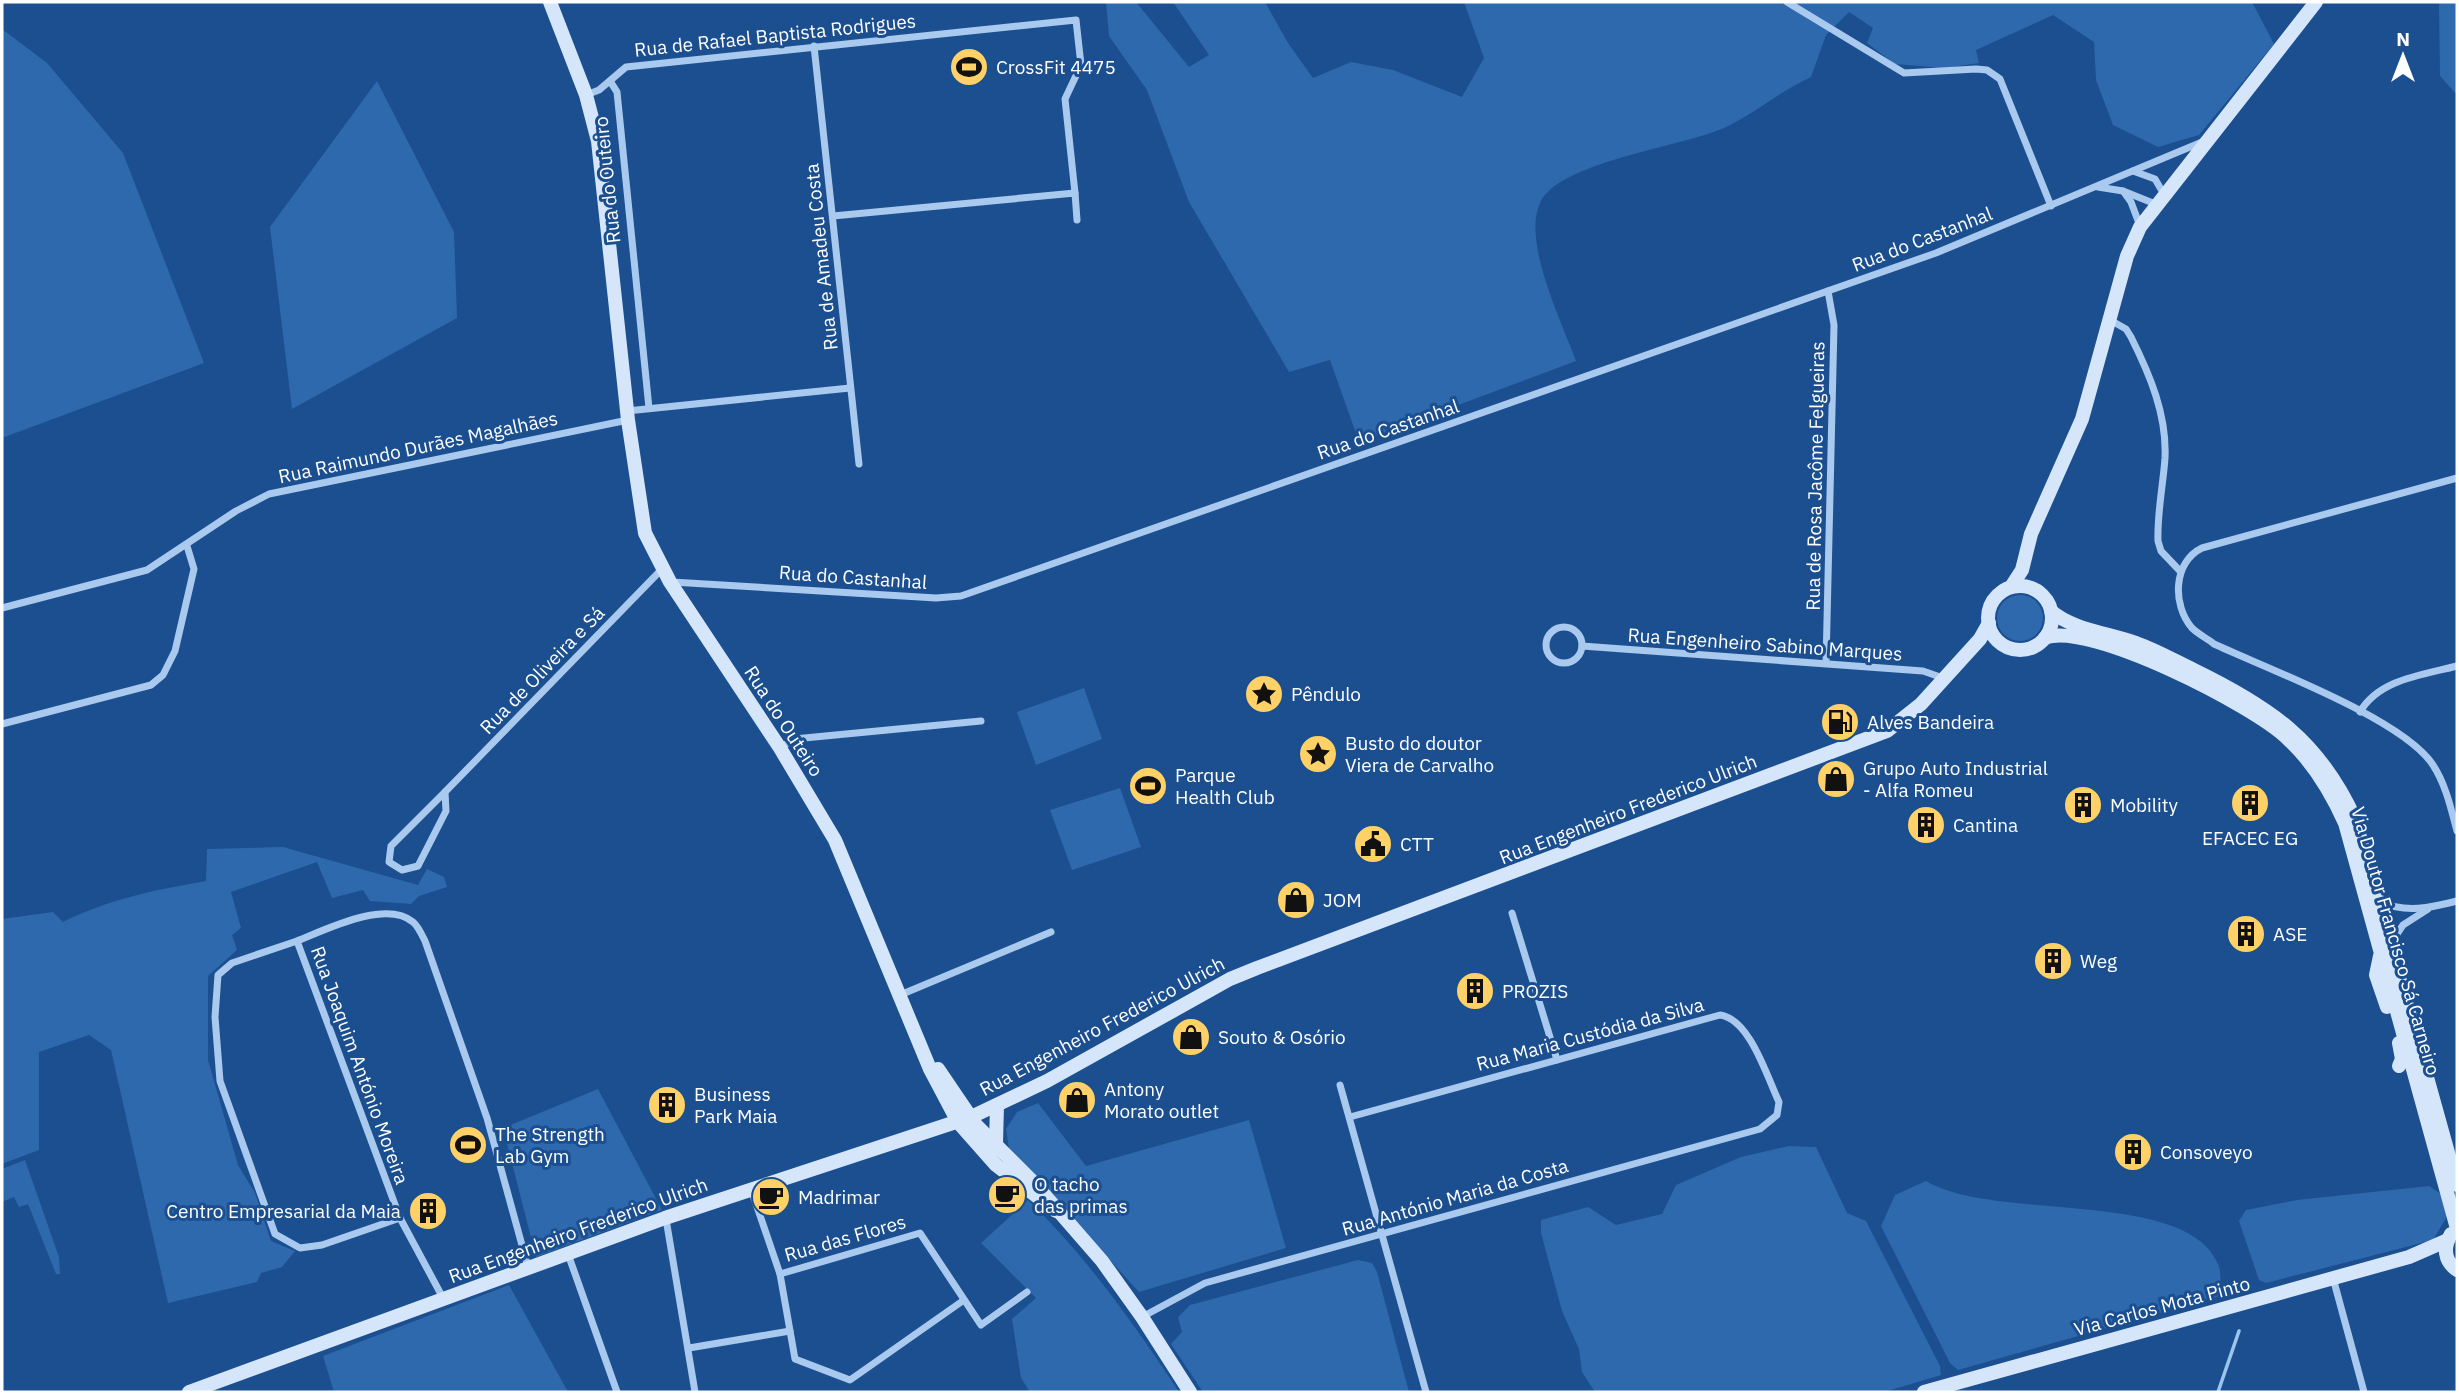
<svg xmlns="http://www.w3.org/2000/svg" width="2459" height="1394" viewBox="0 0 2459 1394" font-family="'IBM Plex Sans',sans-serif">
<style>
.green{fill:#2e69ad}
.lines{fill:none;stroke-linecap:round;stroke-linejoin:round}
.stream{stroke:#9cc4f0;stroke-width:3.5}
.street{stroke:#a9c9ee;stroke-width:7}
.secondary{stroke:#d6e6fa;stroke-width:14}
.labels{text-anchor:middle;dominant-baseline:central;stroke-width:6;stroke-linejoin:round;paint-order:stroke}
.street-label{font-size:19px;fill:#fff;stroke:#1b4f8f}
.poi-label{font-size:19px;fill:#fff;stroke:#1b4f8f;text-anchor:start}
</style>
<rect width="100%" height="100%" fill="#1b4f8f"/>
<g class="green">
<path d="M1106 2H1136L1189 67 1209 55 1173 2H1265L1288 43 1313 78 1351 62 1393 70 1462 97 1484 58 1464 2H2252L2274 44 2199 135 2158 147 2113 125 2096 80 2094 42 2053 15 1976 50 1979 63 1945 68 1895 64 1867 43 1873 28 1849 12 1826 35 1811 77C1780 91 1754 114 1724 128 1681 147 1558 162 1540 203 1522 242 1562 322 1576 361L1359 442 1330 360 1289 372 1189 202 1147 90 1109 36Z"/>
<path d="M2439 2H2457V95L2440 76Z"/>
<path d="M2 29 47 63 123 153 204 363 2 438Z"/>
<path d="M377 81 454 232 457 318 292 409 270 227Z"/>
<circle cx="2020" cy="618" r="23"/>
<path d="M1084 688 1102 739 1036 765 1017 712Z"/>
<path d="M1120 788 1141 847 1072 870 1050 810Z"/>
<path d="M283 847 418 885 427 869 444 877 447 887 419 896 411 904 370 901 363 890 332 898 317 862 231 892 241 928 232 935 237 950 208 976V1060L238 1165 255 1193 271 1241 295 1251 282 1267 261 1273 257 1282 168 1303 111 1050 89 1035 39 1052V1150L2 1164V919L53 912 63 922C109 899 155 890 206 881L207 849Z"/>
<path d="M598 1089 662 1210 536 1257 503 1128Z"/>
<path d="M1038 1103 1086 1166 1249 1120 1286 1248 1139 1292 1009 1148 1006 1129 1017 1112Z"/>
<path d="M1789 1146 1816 1147 1847 1213 1866 1221 1940 1366 1941 1375 1884 1392H1595L1582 1372 1579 1349 1562 1311 1541 1233V1220L1588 1207 1616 1225 1662 1214 1676 1185 1741 1157Z"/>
<path d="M25 1160 59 1257 60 1274H56L28 1204 19 1207 14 1197 2 1202V1169Z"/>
<path d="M1926 1181C1994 1222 2186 1188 2218 1264 2222 1272 2220 1287 2220 1296L1958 1370 1950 1363 1881 1226 1895 1195Z"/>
<path d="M2429 1186 2441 1194 2448 1215 2433 1240 2266 1283 2259 1280 2239 1221 2246 1210 2297 1200Z"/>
<path d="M1028 1200C1087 1257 1134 1324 1179 1392H1030L1021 1378 1012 1319 1036 1298 981 1243Z"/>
<path d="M1358 1260 1372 1263 1377 1272 1409 1392H1203L1171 1344 1182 1332 1178 1317 1190 1305Z"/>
<path d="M509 1285 568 1392H334L323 1356Z"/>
</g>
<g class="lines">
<path class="stream" d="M2218 1392 2239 1331"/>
<g class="street">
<path d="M1787 2 1904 73 1976 69 1987 70 2000 79 2051 206"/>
<path d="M814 46 859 464"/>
<path d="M610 81 617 92 649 408"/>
<path d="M586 95 599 90 626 67 1076 20 1081 65 1065 99 1075 193"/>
<path d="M2133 171 2155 179 2165 196"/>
<path d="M2098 187 2123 191 2131 202 2140 226"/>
<path d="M2123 191 2158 205"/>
<path d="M833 216 1075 193 1077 220"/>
<path d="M2110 320 2126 329 2131 337C2150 375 2167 415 2165 458 2163 486 2157 513 2158 541L2161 551 2180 571"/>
<path d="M627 411 850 388"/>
<path d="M2457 478 2202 548C2173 562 2172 605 2192 628 2198 634 2208 639 2214 644 2268 669 2403 719 2433 765 2446 785 2451 809 2457 831"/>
<path d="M672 582 936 598 961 596 1936 253 2202 142"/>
<path d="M2 608 147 570 236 511 269 494 628 420"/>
<circle cx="1564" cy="645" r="18"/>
<path d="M1582 646 1923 671 1943 678"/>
<path d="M1826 663 1834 325 1828 291"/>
<path d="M2360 712C2379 679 2423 675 2457 666"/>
<path d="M2 724 151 685 163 675 175 651 194 569 187 546"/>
<path d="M780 748 794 739 981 721"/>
<path d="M445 792 662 569"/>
<path d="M445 792 446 811 418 866 402 870 389 862 391 846Z"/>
<path d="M2379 902C2406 913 2430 908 2457 901"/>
<path d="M1512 913 1557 1060"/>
<path d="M297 941 232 963 218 975 215 1017 220 1081 275 1234 300 1248 322 1245 400 1218"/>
<path d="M2391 943 2403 925 2428 909"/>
<path d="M900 995 1051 932"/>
<path d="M1340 1085 1426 1392"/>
<path d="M751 1189 780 1274 795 1359 850 1380 964 1300"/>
<path d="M666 1219 695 1392"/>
<path d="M568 1254 617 1392"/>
<path d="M780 1274 920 1233 981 1325 1027 1292"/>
<path d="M2333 1278 2364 1392"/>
<path d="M443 1298 400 1218 297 941C325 930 386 899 413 922 418 926 422 935 425 941L487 1118 528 1267"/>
<path d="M1142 1317 1205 1283 1760 1129 1777 1115 1779 1102C1767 1077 1750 1019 1720 1015L1350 1117"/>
<path d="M689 1348 790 1331"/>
</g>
<g class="secondary">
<path d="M550 2 586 95 598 141 628 420 645 533 670 582 780 748 835 840 930 1069 958 1122 996 1165 1056 1211"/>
<circle cx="2020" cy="618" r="32"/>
<path d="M2011 587 2022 570 2031 534 2082 419 2127 256 2140 227 2316 2"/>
<path d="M2051 611C2073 630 2109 633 2136 643 2156 650 2175 661 2194 670 2270 707 2319 740 2355 819L2457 1185"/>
<path d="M2045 638C2087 620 2255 706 2288 739 2313 762 2331 792 2345 823L2456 1225"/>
<path d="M2380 956 2376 975 2387 1007"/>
<path d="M2399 1043 2402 1059 2399 1066"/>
<path d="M938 1069 976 1125 1035 1184 1102 1261 1142 1317 1190 1392"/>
<path d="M996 1143 997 1105"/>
<path d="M2451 1234C2443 1248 2444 1261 2457 1270"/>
<path d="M189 1392 665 1218 971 1117 1047 1081 1230 979 1257 968 1887 731 1921 704 1980 639 1989 623"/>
<path d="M1924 1392 2409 1257 2448 1240"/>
</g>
</g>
<defs>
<symbol id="stadium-disc" viewBox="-11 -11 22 22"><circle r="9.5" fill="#ffd166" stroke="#1b4f8f"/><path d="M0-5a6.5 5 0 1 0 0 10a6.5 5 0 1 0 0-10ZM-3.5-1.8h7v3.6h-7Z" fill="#111"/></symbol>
<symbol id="sight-disc" viewBox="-11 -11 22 22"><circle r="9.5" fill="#ffd166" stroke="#1b4f8f"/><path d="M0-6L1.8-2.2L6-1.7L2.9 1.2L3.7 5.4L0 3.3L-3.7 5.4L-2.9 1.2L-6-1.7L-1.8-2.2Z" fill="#111"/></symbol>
<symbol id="fuel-disc" viewBox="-11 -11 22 22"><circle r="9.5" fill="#ffd166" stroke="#1b4f8f"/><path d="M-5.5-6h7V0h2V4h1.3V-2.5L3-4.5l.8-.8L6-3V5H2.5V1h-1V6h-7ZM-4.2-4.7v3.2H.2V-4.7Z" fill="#111"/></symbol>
<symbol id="shop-disc" viewBox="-11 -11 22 22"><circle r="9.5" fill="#ffd166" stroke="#1b4f8f"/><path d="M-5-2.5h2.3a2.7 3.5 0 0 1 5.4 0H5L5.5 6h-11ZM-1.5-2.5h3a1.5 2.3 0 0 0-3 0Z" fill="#111"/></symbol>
<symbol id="building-disc" viewBox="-11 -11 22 22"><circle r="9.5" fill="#ffd166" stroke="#1b4f8f"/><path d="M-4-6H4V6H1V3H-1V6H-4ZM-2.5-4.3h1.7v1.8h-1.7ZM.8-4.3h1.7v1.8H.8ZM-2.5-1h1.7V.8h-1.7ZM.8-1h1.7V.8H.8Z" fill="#111"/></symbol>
<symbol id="civic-disc" viewBox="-11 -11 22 22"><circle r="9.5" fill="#ffd166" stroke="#1b4f8f"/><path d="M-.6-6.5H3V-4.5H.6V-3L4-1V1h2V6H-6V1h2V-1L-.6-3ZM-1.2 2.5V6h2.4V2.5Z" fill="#111"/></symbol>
<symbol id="cafe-disc" viewBox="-11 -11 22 22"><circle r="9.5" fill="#ffd166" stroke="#1b4f8f"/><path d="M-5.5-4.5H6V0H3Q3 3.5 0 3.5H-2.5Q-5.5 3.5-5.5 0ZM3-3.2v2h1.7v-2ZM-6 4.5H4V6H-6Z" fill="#111"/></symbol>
</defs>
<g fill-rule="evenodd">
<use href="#stadium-disc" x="947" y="45" width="44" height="44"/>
<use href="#sight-disc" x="1242" y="672" width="44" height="44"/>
<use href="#fuel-disc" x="1818" y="700" width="44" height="44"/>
<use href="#sight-disc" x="1296" y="732" width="44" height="44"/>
<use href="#shop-disc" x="1814" y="757" width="44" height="44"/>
<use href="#stadium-disc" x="1126" y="764" width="44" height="44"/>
<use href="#building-disc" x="2228" y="781" width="44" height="44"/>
<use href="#building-disc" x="2061" y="783" width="44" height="44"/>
<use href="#building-disc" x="1904" y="803" width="44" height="44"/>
<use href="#civic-disc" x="1351" y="822" width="44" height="44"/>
<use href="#shop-disc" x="1274" y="878" width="44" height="44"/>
<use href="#building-disc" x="2224" y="912" width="44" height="44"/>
<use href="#building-disc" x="2031" y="939" width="44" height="44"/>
<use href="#building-disc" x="1453" y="969" width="44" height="44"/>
<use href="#shop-disc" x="1169" y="1015" width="44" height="44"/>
<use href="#shop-disc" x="1055" y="1078" width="44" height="44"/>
<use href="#building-disc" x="645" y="1083" width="44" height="44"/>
<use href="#stadium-disc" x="446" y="1123" width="44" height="44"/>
<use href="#building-disc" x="2111" y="1130" width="44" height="44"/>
<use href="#cafe-disc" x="985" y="1173" width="44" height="44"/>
<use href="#cafe-disc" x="749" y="1175" width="44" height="44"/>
<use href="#building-disc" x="406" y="1189" width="44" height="44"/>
</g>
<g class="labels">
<g class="street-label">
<text transform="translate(775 35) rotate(-6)">Rua de Rafael Baptista Rodrigues</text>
<text transform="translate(607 180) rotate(-96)">Rua do Outeiro</text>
<text transform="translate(1922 239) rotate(-21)">Rua do Castanhal</text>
<text transform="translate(821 257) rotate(-96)">Rua de Amadeu Costa</text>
<text transform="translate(1388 429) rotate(-19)">Rua do Castanhal</text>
<text transform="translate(418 447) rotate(-12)">Rua Raimundo Durães Magalhães</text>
<text transform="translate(1815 476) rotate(-89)">Rua de Rosa Jacôme Felgueiras</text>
<text transform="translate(853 577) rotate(4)">Rua do Castanhal</text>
<text transform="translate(1765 644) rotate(4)">Rua Engenheiro Sabino Marques</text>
<text transform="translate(542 670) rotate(-46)">Rua de Oliveira e Sá</text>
<text transform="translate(784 721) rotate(57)">Rua do Outeiro</text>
<text transform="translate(1628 809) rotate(-21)">Rua Engenheiro Frederico Ulrich</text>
<text transform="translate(2396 941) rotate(74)">Via Doutor Francisco Sá Carneiro</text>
<text transform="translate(1102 1026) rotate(-28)">Rua Engenheiro Frederico Ulrich</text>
<text transform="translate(1590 1034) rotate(-15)">Rua Maria Custódia da Silva</text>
<text transform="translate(360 1065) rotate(70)">Rua Joaquim António Moreira</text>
<text transform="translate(1455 1197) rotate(-16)">Rua António Maria da Costa</text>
<text transform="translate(578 1230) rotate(-20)">Rua Engenheiro Frederico Ulrich</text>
<text transform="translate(845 1238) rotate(-16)">Rua das Flores</text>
<text transform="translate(2162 1306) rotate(-15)">Via Carlos Mota Pinto</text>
</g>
<g class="poi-label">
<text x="996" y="67">CrossFit 4475</text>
<text x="1291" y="694">Pêndulo</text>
<text x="1867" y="722">Alves Bandeira</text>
<text x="1345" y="743">Busto do doutor<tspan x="1345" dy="22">Viera de Carvalho</tspan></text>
<text x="1863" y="768">Grupo Auto Industrial<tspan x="1863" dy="22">- Alfa Romeu</tspan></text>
<text x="1175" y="775">Parque<tspan x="1175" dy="22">Health Club</tspan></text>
<text x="2110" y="805">Mobility</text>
<text x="1953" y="825">Cantina</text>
<text x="2250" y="838" text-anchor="middle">EFACEC EG</text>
<text x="1400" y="844">CTT</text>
<text x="1323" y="900">JOM</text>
<text x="2273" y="934">ASE</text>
<text x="2080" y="961">Weg</text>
<text x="1502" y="991">PROZIS</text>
<text x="1218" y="1037">Souto &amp; Osório</text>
<text x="1104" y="1089">Antony<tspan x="1104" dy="22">Morato outlet</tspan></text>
<text x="694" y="1094">Business<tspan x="694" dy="22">Park Maia</tspan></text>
<text x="495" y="1134">The Strength<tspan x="495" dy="22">Lab Gym</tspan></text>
<text x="2160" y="1152">Consoveyo</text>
<text x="1034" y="1184">O tacho<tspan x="1034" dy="22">das primas</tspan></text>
<text x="798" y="1197">Madrimar</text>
<text x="401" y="1211" text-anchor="end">Centro Empresarial da Maia</text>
</g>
</g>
<rect width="2459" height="1394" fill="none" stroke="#ffffff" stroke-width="7"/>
<g transform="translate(2403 56)" stroke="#1b4f8f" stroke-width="5" paint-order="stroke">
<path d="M0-5L12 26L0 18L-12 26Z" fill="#ffffff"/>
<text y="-10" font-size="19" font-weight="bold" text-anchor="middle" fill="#ffffff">N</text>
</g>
</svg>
